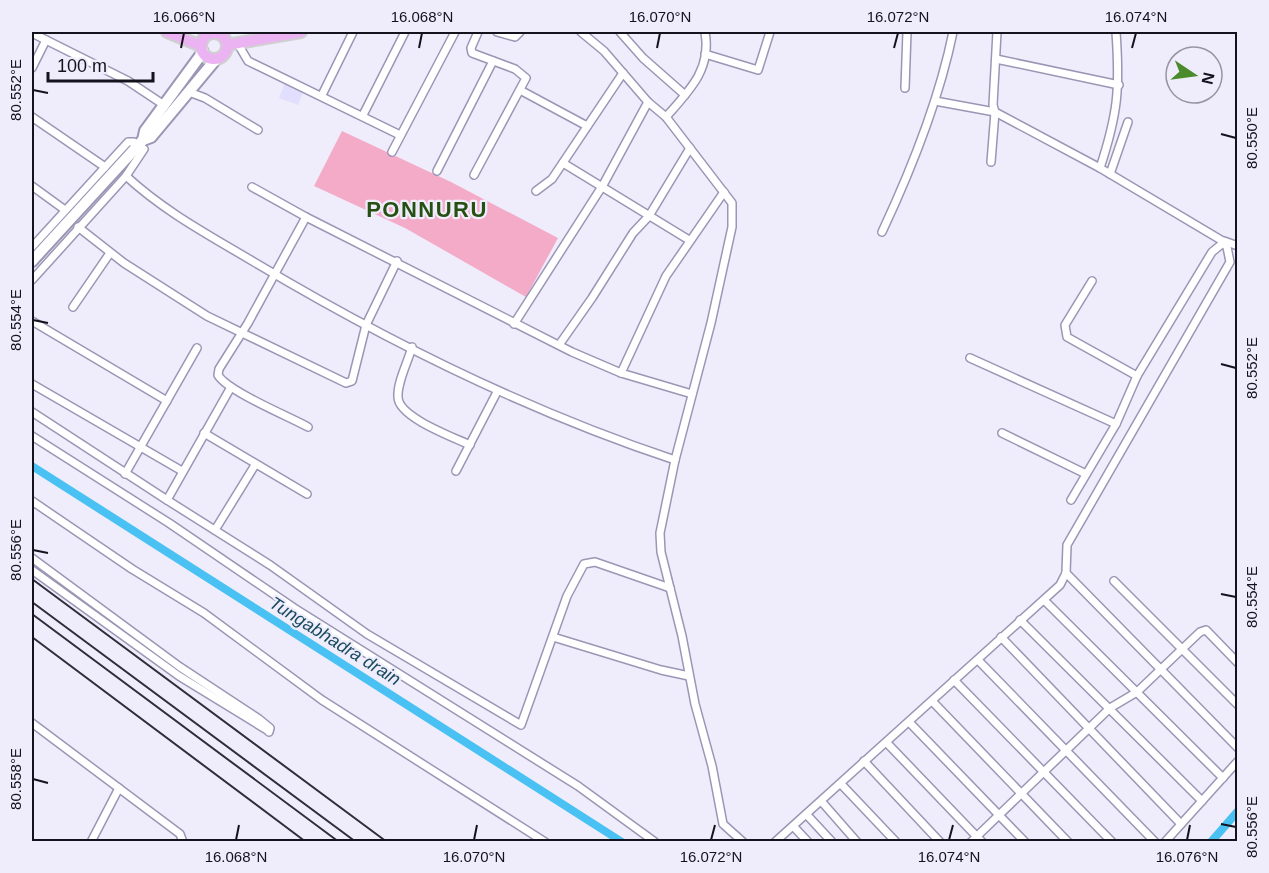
<svg xmlns="http://www.w3.org/2000/svg" width="1269" height="873" viewBox="0 0 1269 873" font-family="Arial,sans-serif">
<style>
.built{fill:#e2defe}
.green{fill:#f4abc8}
.lines{fill:none;stroke-linecap:round;stroke-linejoin:round}
.canal{stroke:#49c1f3;stroke-width:8}
.street-casing{stroke:#9a96b5;stroke-width:10}
.secondary-casing{stroke:#9a96b5;stroke-width:14}
.primary-casing{stroke:#d0d0d2;stroke-width:14}
.street{stroke:#fff;stroke-width:7}
.secondary{stroke:#fff;stroke-width:10}
.primary{stroke:#ecb3f3;stroke-width:10}
.rail{stroke:#2f2d39;stroke-width:2}
.ticks{fill:none;stroke:#14121d;stroke-width:2}
.labels{text-anchor:middle;dominant-baseline:central;stroke-width:4.5;stroke-linejoin:round;paint-order:stroke}
.water-label{font-size:18px;font-style:italic;fill:#194b60;stroke:#efedfb}
.district-label{font-size:22px;font-weight:bold;letter-spacing:1.5px;fill:#264f12;stroke:#efedfb}
.neatline{fill:none;stroke:#14121d;stroke-width:2}
.ticks-label{font-size:15px;text-anchor:middle;fill:#14121d}
</style>
<rect width="100%" height="100%" fill="#efedfb"/>
<path class="built" d="M285 82 304 89 298 105 279 98Z"/>
<path class="green" d="M342 131 451 182 558 238 526 297 405 228 314 186Z"/>
<g class="lines">
<g class="canal">
<path d="M32 466 622 842"/>
<path d="M1211 842 1238 811"/>
</g>
<defs>
<g id="street">
<path d="M497 32 515 37 520 32"/>
<path d="M581 32 604 51 648 102 666 117 732 203V227L711 323 675 460 660 533 661 552 682 636 695 704 712 766 723 824 743 842"/>
<path d="M620 32 643 58 685 95"/>
<path d="M32 33 128 81 164 105"/>
<path d="M238 44 248 61 400 135"/>
<path d="M705 54 758 70 770 32"/>
<path d="M996 59 1119 85"/>
<path d="M32 68 46 40"/>
<path d="M905 88 907 32"/>
<path d="M520 90 587 126"/>
<path d="M189 92 205 98 258 130"/>
<path d="M322 95 353 32"/>
<path d="M935 101 995 112 991 162"/>
<path d="M363 115 405 32"/>
<path d="M32 117 105 167"/>
<path d="M666 117C689 91 712 69 705 32"/>
<path d="M392 152 455 32"/>
<path d="M563 163 689 240"/>
<path d="M1100 168C1118 113 1120 89 1116 32"/>
<path d="M437 171 493 61"/>
<path d="M1110 174 1128 122"/>
<path d="M474 175 526 78 515 69 472 53 471 48 478 32"/>
<path d="M126 176C165 212 209 235 254 262 388 342 527 411 675 460"/>
<path d="M32 186 65 210"/>
<path d="M252 187 306 217 572 352 621 373 692 394"/>
<path d="M536 191 552 179 623 73"/>
<path d="M306 217 248 323 219 369 218 375C227 391 290 417 308 427"/>
<path d="M78 227 124 263 207 316 346 383 352 381 366 325 397 261"/>
<path d="M882 232C912 168 939 101 953 32"/>
<path d="M1224 241 1238 246"/>
<path d="M32 247 128 142H134L144 149 126 176 32 280"/>
<path d="M1092 281 1065 325 1067 337 1137 376"/>
<path d="M73 307 110 253"/>
<path d="M32 321 167 401"/>
<path d="M514 324 603 185 648 102"/>
<path d="M559 345 592 298 633 233 649 216 690 148"/>
<path d="M412 347C408 362 397 382 398 397 398 417 453 437 470 445"/>
<path d="M970 358 1116 424"/>
<path d="M621 373 666 276 724 192"/>
<path d="M32 384 182 471"/>
<path d="M32 412 167 500 231 387"/>
<path d="M204 433 307 494"/>
<path d="M1002 433 1086 474"/>
<path d="M32 436 169 523 294 608 578 786 655 842"/>
<path d="M456 471 497 392"/>
<path d="M125 474 197 348"/>
<path d="M167 500 270 565 367 634 521 725 567 596 584 564 595 562 670 588"/>
<path d="M1071 500 1116 424 1137 376 1212 252 1223 243"/>
<path d="M32 501 132 569 204 613 322 700 545 842"/>
<path d="M215 530 255 465"/>
<path d="M32 558 180 667 259 719 270 728 269 732"/>
<path d="M32 570 179 676 267 730"/>
<path d="M1066 573 1238 748"/>
<path d="M1114 581 1238 705"/>
<path d="M1045 601 1223 778"/>
<path d="M1020 620 1202 801"/>
<path d="M553 637 661 670 689 676"/>
<path d="M1001 637 1181 824"/>
<path d="M978 660 1155 842"/>
<path d="M954 680 1112 842"/>
<path d="M933 702 1068 842"/>
<path d="M32 723 180 834 183 842"/>
<path d="M910 723 1025 842"/>
<path d="M887 743 982 842"/>
<path d="M864 761 940 842"/>
<path d="M841 784 896 842"/>
<path d="M822 802 857 842"/>
<path d="M807 815 832 842"/>
<path d="M794 827 808 842"/>
<path d="M91 842 119 788"/>
<path d="M775 842 1060 585 1066 573 1067 545 1230 262 1227 247 1221 240 1100 168 995 112 993 105 997 32"/>
<path d="M971 842 1110 708 1137 692 1200 632 1206 630 1238 663"/>
<path d="M1165 842 1238 761"/>
</g>
<g id="secondary">
<path d="M143 140 145 131 203 52"/>
<path d="M32 261 143 140 151 137 216 59"/>
</g>
<g id="primary">
<path d="M167 32 201 46"/>
<circle cx="214" cy="46" r="13"/>
<path d="M227 45 301 32"/>
</g>
</defs>
<use href="#street" class="street-casing"/>
<use href="#secondary" class="secondary-casing"/>
<use href="#primary" class="primary-casing"/>
<use href="#street" class="street"/>
<use href="#secondary" class="secondary"/>
<use href="#primary" class="primary"/>
<g class="rail">
<path d="M32 579 387 842"/>
<path d="M32 602 356 842"/>
<path d="M32 614 339 842"/>
<path d="M32 637 306 842"/>
</g>
</g>
<path class="ticks" d="M181 48 184 33M419 48 422 33M657 48 660 33M894 48 898 33M1132 48 1136 33M33 90 48 93M1221 134 1236 138M33 320 48 323M1221 364 1236 368M33 550 48 553M1221 594 1236 597M33 779 48 783M1221 824 1236 827M236 840 239 825M474 840 477 825M711 840 715 825M949 840 953 825M1187 840 1190 825"/>
<g class="labels">
<g class="water-label">
<text transform="translate(335 641) rotate(32)">Tungabhadra drain</text>
</g>
<g class="district-label">
<text x="427" y="209">PONNURU</text>
</g>
</g>
<rect width="1269" height="873" fill="none" stroke="#efedfb" stroke-width="66"/>
<g transform="translate(1194 75) rotate(103)"><circle r="28" fill="#efedfb" stroke="#9795a2" stroke-width="1.5"/>
<path d="M0-4.5L10 22L0 15L-10 22Z" fill="#4b8b2c"/>
<text y="-9" font-size="16" font-weight="bold" text-anchor="middle" fill="#14121d">N</text>
</g>
<path d="M48 72v9h105v-9" fill="none" stroke="#14121d" stroke-width="3"/>
<text x="57" y="72" font-size="18" fill="#14121d" stroke="#efedfb" stroke-width="4.5" paint-order="stroke">100 m</text>
<rect x="33" y="33" width="1203" height="807" class="neatline"/>
<g class="ticks-label">
<text x="184" y="22">16.066°N</text>
<text x="422" y="22">16.068°N</text>
<text x="660" y="22">16.070°N</text>
<text x="898" y="22">16.072°N</text>
<text x="1136" y="22">16.074°N</text>
<text transform="translate(16 90) rotate(-90)" y="5">80.552°E</text>
<text transform="translate(1252 138) rotate(-90)" y="5">80.550°E</text>
<text transform="translate(16 320) rotate(-90)" y="5">80.554°E</text>
<text transform="translate(1252 368) rotate(-90)" y="5">80.552°E</text>
<text transform="translate(16 550) rotate(-90)" y="5">80.556°E</text>
<text transform="translate(1252 597) rotate(-90)" y="5">80.554°E</text>
<text transform="translate(16 779) rotate(-90)" y="5">80.558°E</text>
<text transform="translate(1252 827) rotate(-90)" y="5">80.556°E</text>
<text x="236" y="862">16.068°N</text>
<text x="474" y="862">16.070°N</text>
<text x="711" y="862">16.072°N</text>
<text x="949" y="862">16.074°N</text>
<text x="1187" y="862">16.076°N</text>
</g>
</svg>
